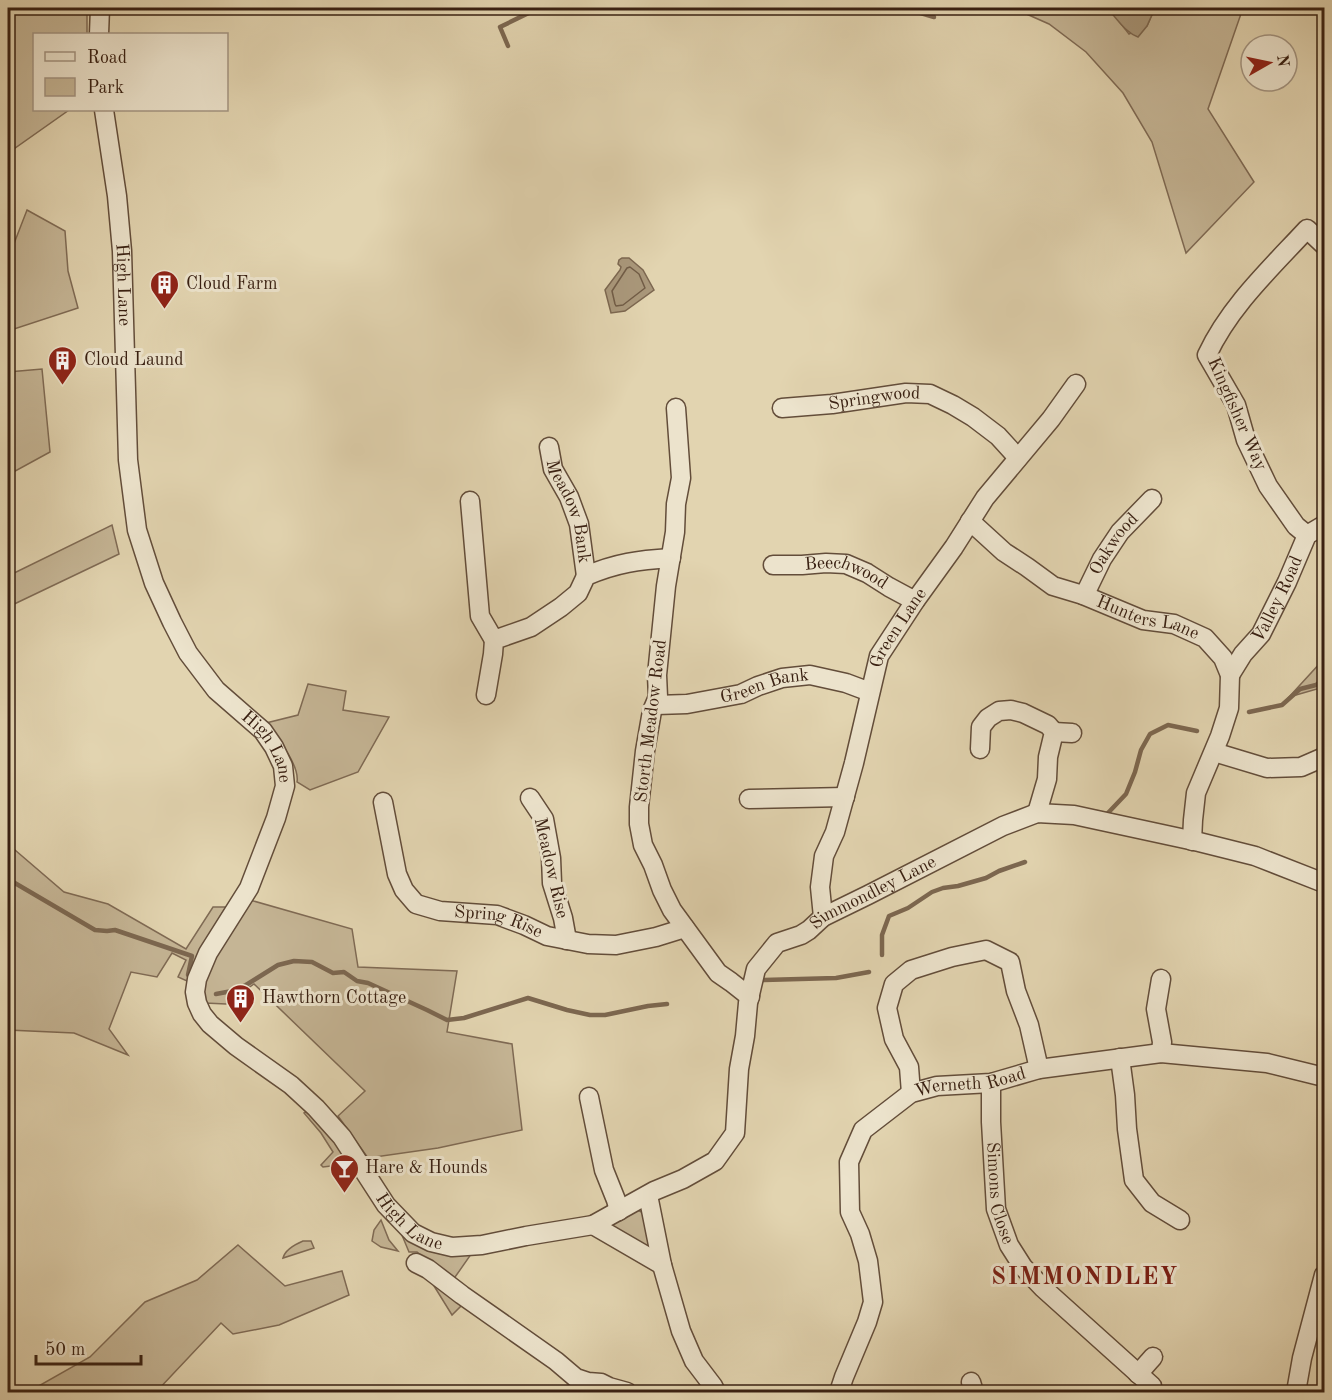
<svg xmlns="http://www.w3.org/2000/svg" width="1332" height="1400" viewBox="0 0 1332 1400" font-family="'Old Standard TT',serif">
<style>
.green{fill:#c5b595;stroke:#7f6a54;stroke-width:1.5}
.water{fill:#a9977a;stroke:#7c6750;stroke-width:1.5}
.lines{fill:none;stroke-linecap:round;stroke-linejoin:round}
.shore{stroke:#715c46;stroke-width:1.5}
.stream{stroke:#7c6750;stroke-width:4.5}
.minor-casing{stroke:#634d3a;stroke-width:21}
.minor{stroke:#ece3cc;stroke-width:18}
.labels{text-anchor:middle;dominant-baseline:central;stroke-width:6;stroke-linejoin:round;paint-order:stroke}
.street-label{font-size:18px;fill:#392012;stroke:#ece3cc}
.poi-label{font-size:18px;fill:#392012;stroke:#ece3cc;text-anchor:start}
.district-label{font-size:24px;font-weight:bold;letter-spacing:1.5px;fill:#7a1f14;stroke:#ece3cc}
</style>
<rect width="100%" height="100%" fill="#e2d4b0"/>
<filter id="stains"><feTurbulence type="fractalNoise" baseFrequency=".00333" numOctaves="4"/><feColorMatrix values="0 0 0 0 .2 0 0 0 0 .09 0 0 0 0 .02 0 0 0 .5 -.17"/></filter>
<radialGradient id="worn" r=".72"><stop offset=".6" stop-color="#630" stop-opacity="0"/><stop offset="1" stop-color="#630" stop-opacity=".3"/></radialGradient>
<g class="green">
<path d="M8 8H87V34H34V110H69L8 153Z"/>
<path d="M1013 8 1064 11 1079 8H1106L1115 16 1129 34 1147 26 1155 8H1243L1208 109 1254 182 1186 253 1152 142 1123 93 1086 52 1049 24Z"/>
<path d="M27 210 65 231 68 271 78 308 8 331V259Z"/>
<path d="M42 369 50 452 8 475V372Z"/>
<path d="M112 525 119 554 8 607V576Z"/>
<path d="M1324 654V687L1289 697 1321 662Z"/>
<path d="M308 684 346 691 343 710 389 717 358 772 310 790 297 782C300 765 276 736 266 723L298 715Z"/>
<path d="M8 844 64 892 108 904 186 949 213 907H226L201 949 187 981 178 977 186 960 172 953 157 977 131 972 109 1029 128 1055 74 1033 8 1030Z"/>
<path d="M250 900 352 929 358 967 457 971 447 1032 512 1044 522 1130 438 1148 368 1158 338 1116 365 1091 254 984 226 1004 205 1003 203 989 218 950Z"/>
<path d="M309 1110 343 1149V1158L339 1165 323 1167 321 1165 333 1152 321 1133 304 1113Z"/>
<path d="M638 1210 645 1214 649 1247 646 1249 610 1226Z"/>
<path d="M381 1220 389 1240 398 1251 381 1247 372 1241 374 1230Z"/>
<path d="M399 1228 474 1250 453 1280 431 1264 417 1252H409Z"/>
<path d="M303 1241H311L314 1248 283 1258C285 1250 296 1244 303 1241Z"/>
<path d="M238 1245 285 1286 342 1271 349 1295 279 1325 233 1334 221 1323 156 1392H28L90 1357 145 1302 197 1280Z"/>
<path d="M426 1273 465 1302 452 1315Z"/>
</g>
<g class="water">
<path d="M1106 8H1155L1147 26 1138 37C1124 32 1117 17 1106 8Z"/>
<path d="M622 258H629L643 270 654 290 625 311 611 313 605 290 620 270 621 267 618 264 619 260Z"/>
</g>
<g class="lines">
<path class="shore" d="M630 267 639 274 645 288 623 305 616 306 615 304 612 291 627 268Z"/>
<g class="stream">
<path d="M904 8 934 17"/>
<path d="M508 46 500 27 539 8"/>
<path d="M1249 712 1282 705 1300 689 1316 685 1324 679"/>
<path d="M1107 814 1126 794 1135 772 1141 750 1150 734 1168 725 1197 731"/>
<path d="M8 879 95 930 107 931 115 930 192 956 188 975"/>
<path d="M882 955V935L889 916 908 908 932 892 943 888 958 886 986 878 999 871 1025 862"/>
<path d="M764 980 836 978 869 972"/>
<path d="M216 994 232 991 246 985 278 965 294 961 312 962 333 973 344 972 357 981 368 983 427 1010 447 1020 464 1018 528 998 567 1010 590 1015H605L648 1006 667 1004"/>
</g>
<defs>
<g id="minor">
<path d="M99 34 100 8"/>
<path id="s1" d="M104 110 117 196 122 251 128 460 137 530 154 583 172 622 188 653 216 690 263 731 274 747 283 766 285 786 276 818 249 888 208 953 197 979 195 992 197 1003 202 1014 210 1024 236 1046 291 1085 316 1108 342 1137 386 1205 413 1233 431 1242 452 1247 482 1245 526 1236 593 1225 654 1191 683 1179 715 1161 735 1133 739 1069 745 1036 748 1003 756 969 777 943 801 935 809 930 823 917 868 895 1003 826 1037 813 1074 815 1199 842 1255 856 1324 883"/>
<path d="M676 408 681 478 676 504 675 532 666 586 657 675 658 697 652 711 645 751 639 807V824L643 845 653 865 662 890 672 910 718 973 731 982 750 997"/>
<path id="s2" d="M782 408 832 404 906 393 930 394 953 405 973 417 998 436 1018 458"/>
<path id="s3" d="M549 447 553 469 569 497 579 524 586 576"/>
<path d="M470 501 480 616 494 640"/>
<path id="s4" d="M970 521 1004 552 1027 567 1053 586 1083 595 1143 620 1174 624 1205 638 1223 658 1230 675 1229 708 1220 736 1196 793 1193 820 1192 841"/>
<path d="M1307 535 1296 526 1268 486 1246 440 1236 405 1207 355C1230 306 1270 269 1307 229L1324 245"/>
<path id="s5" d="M773 565H802L826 563 846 564 867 573 889 587 915 601"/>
<path id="s6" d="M1083 595 1086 592 1102 559 1120 532 1152 499"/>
<path id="s7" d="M1230 675 1243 654 1261 634 1287 582 1307 535 1324 525"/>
<path d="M486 695 493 654 494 640 531 627 561 607 578 593 586 576C616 563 639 560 671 558"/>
<path id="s8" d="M656 705 687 704 741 694 758 686 782 678 810 675 846 683 870 692"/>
<path d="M1054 732 1072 733"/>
<path d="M980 749 981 727 988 718 999 711 1011 710 1023 713 1048 725 1054 732 1048 757 1047 779 1037 813"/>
<path d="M1214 752 1267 768 1301 767 1324 757"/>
<path d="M530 798 544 819 551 858 552 883 563 918 567 940"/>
<path d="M749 799 845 797"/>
<path id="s9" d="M383 802 397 874 404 890 416 904 440 911 497 915 524 925 547 936 588 944 616 945 656 937 685 928"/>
<path id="s10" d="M823 917 820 887 824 856 835 832 854 763 879 656 915 601 954 547 985 498 1051 419 1076 384"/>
<path d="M1161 979 1156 1009 1162 1042 1161 1053"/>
<path d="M1120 1058 1125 1095 1127 1129 1134 1180 1152 1203 1180 1220"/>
<path id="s11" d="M991 1083V1122L996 1209 1009 1245 1023 1267 1043 1288 1152 1386"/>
<path d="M911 1093 909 1067 894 1039 887 1008 894 984 911 970 952 957 986 950 1010 962 1016 991 1029 1025 1039 1069"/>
<path d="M589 1097 604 1170 616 1200 619 1211"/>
<path d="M648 1195 662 1265 681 1331 694 1361 713 1386 716 1392"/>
<path d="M593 1225 662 1265"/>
<path d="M416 1263 428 1269 462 1295 556 1361 576 1378 588 1382 601 1383 609 1387 627 1392"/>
<path d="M1138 1374 1153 1357"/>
<path d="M971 1382 974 1392"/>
<path id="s12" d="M839 1392 844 1377 867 1322 873 1302 868 1261 860 1234 850 1212 849 1162 863 1130 911 1093 937 1086 991 1083 1039 1069 1161 1053 1267 1063 1324 1077"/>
<path d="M1296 1392 1302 1358 1324 1275"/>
</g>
</defs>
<use href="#minor" class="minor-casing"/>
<use href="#minor" class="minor"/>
</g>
<defs>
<symbol id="building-pin" viewBox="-11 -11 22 30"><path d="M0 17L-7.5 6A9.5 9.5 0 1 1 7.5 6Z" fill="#8f2418" stroke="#ece3cc"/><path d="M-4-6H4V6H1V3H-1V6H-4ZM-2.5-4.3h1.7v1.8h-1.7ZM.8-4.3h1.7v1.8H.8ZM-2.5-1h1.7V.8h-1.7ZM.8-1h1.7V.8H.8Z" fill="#fff"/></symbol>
<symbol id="bar-pin" viewBox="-11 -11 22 30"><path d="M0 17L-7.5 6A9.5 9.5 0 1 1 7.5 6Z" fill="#8f2418" stroke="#ece3cc"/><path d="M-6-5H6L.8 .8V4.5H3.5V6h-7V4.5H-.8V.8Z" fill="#fff"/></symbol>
</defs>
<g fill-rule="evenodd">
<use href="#building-pin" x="148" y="268" width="33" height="45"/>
<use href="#building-pin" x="46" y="344" width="33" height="45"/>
<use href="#building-pin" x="224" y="982" width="33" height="45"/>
<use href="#bar-pin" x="328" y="1152" width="33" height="45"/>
</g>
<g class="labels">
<g class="street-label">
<text stroke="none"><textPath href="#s1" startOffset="176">High Lane</textPath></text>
<text stroke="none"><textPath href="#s2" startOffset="93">Springwood</textPath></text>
<text transform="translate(1237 414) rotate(66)">Kingfisher Way</text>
<text stroke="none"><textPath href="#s3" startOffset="68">Meadow Bank</textPath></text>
<text stroke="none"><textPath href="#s6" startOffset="60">Oakwood</textPath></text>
<text stroke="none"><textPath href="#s5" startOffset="75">Beechwood</textPath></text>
<text stroke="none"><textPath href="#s7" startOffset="90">Valley Road</textPath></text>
<text stroke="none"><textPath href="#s4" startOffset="206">Hunters Lane</textPath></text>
<text stroke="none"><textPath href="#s10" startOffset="303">Green Lane</textPath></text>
<text stroke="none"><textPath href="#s8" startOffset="111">Green Bank</textPath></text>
<text transform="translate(651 721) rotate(-83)">Storth Meadow Road</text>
<text stroke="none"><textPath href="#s1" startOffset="680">High Lane</textPath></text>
<text transform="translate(551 868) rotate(77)">Meadow Rise</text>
<text stroke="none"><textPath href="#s1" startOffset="1947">Simmondley Lane</textPath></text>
<text stroke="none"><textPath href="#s9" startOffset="194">Spring Rise</textPath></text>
<text stroke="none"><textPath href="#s12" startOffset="396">Werneth Road</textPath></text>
<text stroke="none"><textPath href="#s11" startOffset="111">Simons Close</textPath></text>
<text stroke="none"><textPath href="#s1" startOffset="1272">High Lane</textPath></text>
</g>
<g class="poi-label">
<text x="186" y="284">Cloud Farm</text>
<text x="84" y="360">Cloud Laund</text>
<text x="262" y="998">Hawthorn Cottage</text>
<text x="365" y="1168">Hare &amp; Hounds</text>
</g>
<g class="district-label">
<text x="1085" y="1278">SIMMONDLEY</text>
</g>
</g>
<rect width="1332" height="1400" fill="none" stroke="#e2d4b0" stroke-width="30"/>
<rect x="9" y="9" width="1314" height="1382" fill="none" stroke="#392012" stroke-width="3"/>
<rect x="15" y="15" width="1302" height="1370" fill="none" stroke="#392012" stroke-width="1.5"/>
<rect x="33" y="33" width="195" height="78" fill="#ece3cc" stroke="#a49582" stroke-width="1.5"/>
<rect x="45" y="52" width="30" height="9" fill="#ece3cc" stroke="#a49582" stroke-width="1.5"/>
<text x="87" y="63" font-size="18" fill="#392012">Road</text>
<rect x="45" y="78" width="30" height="18" fill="#c5b595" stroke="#a49582" stroke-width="1.5"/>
<text x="87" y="93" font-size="18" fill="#392012">Park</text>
<g transform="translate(1269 63) rotate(81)"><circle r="28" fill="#ece3cc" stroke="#a49582" stroke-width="1.5"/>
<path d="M0-4.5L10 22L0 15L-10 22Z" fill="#8f2418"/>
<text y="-9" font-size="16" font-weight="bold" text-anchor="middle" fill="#392012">N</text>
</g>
<path d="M36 1355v9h105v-9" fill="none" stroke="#392012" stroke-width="3"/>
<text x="45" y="1355" font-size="18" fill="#392012" stroke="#ece3cc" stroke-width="4.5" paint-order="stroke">50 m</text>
<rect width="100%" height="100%" filter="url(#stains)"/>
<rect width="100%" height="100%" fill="url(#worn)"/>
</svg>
